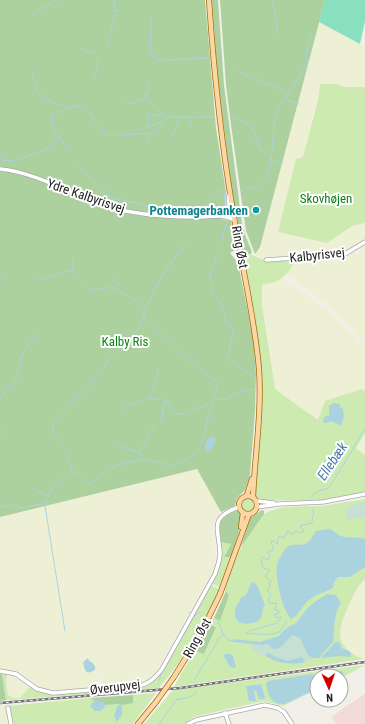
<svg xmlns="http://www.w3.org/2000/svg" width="365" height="724" viewBox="0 0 365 724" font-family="'Roboto Condensed',sans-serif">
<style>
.commercial{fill:#f2dad9}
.farmland{fill:#eef0d5}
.grass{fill:#cdebb0;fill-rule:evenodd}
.forest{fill:#add19e}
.wetland{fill:#c6e0d4}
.pitch{fill:#88e0be}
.water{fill:#aad3df}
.pier{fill:#fff}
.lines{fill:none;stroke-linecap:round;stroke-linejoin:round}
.stream{stroke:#aad3df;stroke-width:1}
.minor-casing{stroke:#a9a9a9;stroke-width:5}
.major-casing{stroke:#a06b00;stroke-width:6}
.minor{stroke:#fff;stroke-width:3.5}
.major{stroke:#fcd6a4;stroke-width:4.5}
.rail-casing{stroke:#707070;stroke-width:2.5}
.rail{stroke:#fff;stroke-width:1;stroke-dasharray:3;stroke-linecap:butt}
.major-bridge-casing{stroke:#a06b00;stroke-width:6;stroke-linecap:butt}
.major-bridge{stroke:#fcd6a4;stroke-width:4.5}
.culture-dot{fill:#0f9aa8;stroke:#fff;stroke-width:1.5}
.labels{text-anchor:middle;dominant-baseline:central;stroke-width:4;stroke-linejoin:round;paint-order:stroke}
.street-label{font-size:13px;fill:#222;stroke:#fff}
.park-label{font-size:13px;fill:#0c8416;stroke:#fff}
.culture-label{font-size:13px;font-weight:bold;fill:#0d838f;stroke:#fff;text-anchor:end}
.water-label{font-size:14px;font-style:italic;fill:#4a7aab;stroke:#fff}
</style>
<rect width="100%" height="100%" fill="#f2efe9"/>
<path class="commercial" d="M365 694V724H336L332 717 342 709Z"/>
<g class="farmland">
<path d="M319 22 360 44H365V87H344L337 84H320L303 157 327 243 352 226 365 223V242L345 253 263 259 255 254 260 247Z"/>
<path d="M365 247V343L326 304 286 274 294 265 295 260 343 257 359 252Z"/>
<path d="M282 278 325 308 365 347V391L362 389 325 401 318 420 275 389 262 305 261 284 275 282Z"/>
<path d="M365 433V455L355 448Z"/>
<path d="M197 469 221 512 213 524 212 537 216 552 215 567 158 668 151 676 146 682 133 684 123 681 113 686H103L99 675 97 676 99 685 96 689 52 692 38 688 22 674 11 671 0 674V517Z"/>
<path d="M365 579V658L364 659 356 657 343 645 339 634 346 611 357 589Z"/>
<path d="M7 674H12L20 677 30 686 20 698H13L8 696 6 682Z"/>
<path d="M0 706H7L10 724 0 723Z"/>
</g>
<g class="grass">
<path d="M320 84H337L344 87H365V223L352 226 327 243 278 232 296 159 303 157 318 100Z"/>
<path d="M243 251 266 261 295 260C293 268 283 280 274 282 270 284 265 284 262 284V305L275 389 318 420 325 401 362 389 365 391V433L356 448 365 455V493L342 498 319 501 262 500 254 495C257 461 263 427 262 394 261 346 252 298 243 251Z"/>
<circle cx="248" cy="505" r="6"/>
<path d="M365 499V579C362 582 359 585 357 589 352 597 340 623 340 633 339 646 353 656 364 659L173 687 195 651 204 654 216 627 210 625 214 618 218 620 229 595 224 589 241 547 264 514C281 504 304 507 322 506 336 504 351 501 365 499Z"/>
<path d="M220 542 231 544 224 557H231L219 587 211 583C220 567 221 561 220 542Z"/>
<path d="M210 585 219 589C203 624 185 658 159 688L135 691 6 700 2 674H7L6 682 8 695 13 698H20L30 686 38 691 53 694 138 687 150 684 159 675Z"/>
<path d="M365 665 341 678 343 676 318 675 317 676V681L314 675 285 704 317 690 283 706 264 701 193 717 184 724H144L173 690ZM261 684 265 697 246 686Z"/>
<path d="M156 693 133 724H12L7 706 90 698 106 705 133 703V695Z"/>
</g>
<g class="forest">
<path d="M0 0H205L216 128 226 192 225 211 219 214 221 219 231 221 235 250 230 253 238 263 253 337 256 373 255 411 250 475 245 490 237 498 235 506 221 512 197 469 0 517Z"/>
<path d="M212 0H218L224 85 242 223 246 237 252 252 251 254H247L243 251 231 183 225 136 218 79Z"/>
<path d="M220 0H325L260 247 255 254 246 231 231 125 226 85Z"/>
<path d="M236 510C238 511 240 511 241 514 244 521 233 549 231 557H224L231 544 220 542C216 525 219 516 236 510Z"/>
<path d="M262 510 264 511V514L241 547 250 518Z"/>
<path d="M226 591 229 595 220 621 214 618Z"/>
<path d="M210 625 216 627 204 654 195 651Z"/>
<path d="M0 674H2L6 700 0 701Z"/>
<path d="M133 695V703L122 705 120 704 105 705V703L95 701 90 698Z"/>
</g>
<g class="wetland">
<path d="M365 502V518L348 519 346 517 347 507Z"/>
<path d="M293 635 300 638 308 655 312 658 303 663 304 662C293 660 279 662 271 654H266V656L261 655 253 650 252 644H268L273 648H280L289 637Z"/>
</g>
<path class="pitch" d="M325 0H365V21L360 44 319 22Z"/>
<g class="water">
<path d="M334 403 340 404V407L343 408 344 417 341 426 332 421 326 423 323 422 324 417 329 415V406Z"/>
<path d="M210 437H214L216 440 211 450 207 453C203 448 205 441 210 437Z"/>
<path d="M329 529C334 530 336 534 341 536 348 539 357 536 365 539V567L350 577H338L334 582 333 588C325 592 316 594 309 600 302 605 300 615 291 619 282 609 275 578 277 565 278 560 283 552 286 548 293 542 300 547 307 543 311 540 313 535 316 531Z"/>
<path d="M253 582 257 585 265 605C262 609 263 615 260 619 258 622 255 623 252 623 234 627 230 612 240 601V598L246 595 251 583Z"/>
<path d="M327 594 336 595 341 603C333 615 335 629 333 642L322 654 320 658H312L308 655 300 638 293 635C287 638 280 653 272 648 271 647 270 645 268 644L263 645 232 642 233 639 260 642 279 636 285 629 297 622 306 610 313 603Z"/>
<path d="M336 642H338L341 645V648L349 651 351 653 350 657 339 656 322 658V656Z"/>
<path d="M268 653 274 656 288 661 301 657 303 658 304 662 303 663C289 664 278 664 266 656V654Z"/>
<path d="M225 654H231L233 656 236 667 234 668C227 667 229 662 224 657Z"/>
<path d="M88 658 89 661C93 662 96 666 95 670 85 676 85 670 83 662Z"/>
<path d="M342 671 343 672V676L341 677 318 675Z"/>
<path d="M312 674 314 675 317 681V689L285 704C270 704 269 696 266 684L268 681Z"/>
<path d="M261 684 265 697 264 699H259L256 691 254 692 256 701H249L246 686Z"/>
<path d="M97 700 105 703V707L101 711H95L90 706 93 702Z"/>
<path d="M120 704 122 705V715L117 722 114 716 117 707Z"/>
</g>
<path class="pier" d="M174 672 180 676 171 690 158 706 151 702Z"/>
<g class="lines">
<g class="stream">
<path d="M114 0 115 11 121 10"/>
<path d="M272 0 276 16"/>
<path d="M152 1V0"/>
<path d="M31 16 46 6 58 0"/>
<path d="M276 19 278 35"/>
<path d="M151 27 152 19"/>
<path d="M151 29 150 52 158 60 161 59"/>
<path d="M110 34 115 14"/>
<path d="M107 48 109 37"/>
<path d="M81 49 89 52 94 53"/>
<path d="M163 60 208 58"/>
<path d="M97 66 98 58"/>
<path d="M236 71 265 82"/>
<path d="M32 73 37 90"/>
<path d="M93 80 97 69"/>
<path d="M267 83 287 92"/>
<path d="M35 89 51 102 68 108"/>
<path d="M144 93 149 101 167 117"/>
<path d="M284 99 299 104"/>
<path d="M125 103H135L147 97 149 83"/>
<path d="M280 105 307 65 306 52 311 33"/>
<path d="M148 114 155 115H164"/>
<path d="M148 116 149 126"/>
<path d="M52 117 53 129 69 151"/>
<path d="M170 117H197"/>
<path d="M200 117H214"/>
<path d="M231 117 243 121 251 126"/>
<path d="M47 119C57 114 75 100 86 109 90 112 93 118 96 122"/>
<path d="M98 125 107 136 115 135"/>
<path d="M189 126 192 118"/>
<path d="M252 129 261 149 271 161"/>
<path d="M140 130 162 122"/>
<path d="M118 135 155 133 168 116"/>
<path d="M172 136C176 130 177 124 180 117"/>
<path d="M146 142 152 133"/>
<path d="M0 156 4 160"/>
<path d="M271 161 274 126 279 107"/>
<path d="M77 165 112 198 137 203 157 209 180 210"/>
<path d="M1 167 4 161 18 160 44 150 59 138"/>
<path d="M242 190 258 186 267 178 271 161 282 163"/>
<path d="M224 191 225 207"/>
<path d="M183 210 200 209 220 191H225"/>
<path d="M222 242 223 234 227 223"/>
<path d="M218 254 210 274 213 293 221 304 227 323 234 330 227 358 254 377"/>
<path d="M73 271V260"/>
<path d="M111 277 114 281 119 285 116 288"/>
<path d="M37 280 71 270C92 287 82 293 113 287L119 290"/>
<path d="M0 281 5 274"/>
<path d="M121 292 146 308"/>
<path d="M144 319 174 347"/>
<path d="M176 349 218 383 199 451 188 459"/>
<path d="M99 374C104 369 107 362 111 357 122 345 135 336 142 322 144 317 144 312 146 307 157 285 169 262 186 244"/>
<path d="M3 394 14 383 19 371 21 356 27 347 40 332"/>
<path d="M215 396 218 399 226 400 240 391 254 389"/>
<path d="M149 398 157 378 158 368"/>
<path d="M0 399 2 396"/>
<path d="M120 410C137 400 148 396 167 401L175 412"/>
<path d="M177 414H186L194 409 202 407 208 403"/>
<path d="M162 421 163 409 167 401"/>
<path d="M0 430 6 437"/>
<path d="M65 447 53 432V424L97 376"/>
<path d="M66 450 72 472"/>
<path d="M141 450 154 426"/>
<path d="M145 459 173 466 186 460"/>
<path d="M107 471 115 466 142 459 140 453 118 446"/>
<path d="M33 489 48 496"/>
<path d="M311 498 316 492 329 488 365 429"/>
<path d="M0 507C8 505 15 504 22 508L46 503"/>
<path d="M189 612 190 613"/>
<path d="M287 621C284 624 283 629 279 632 272 636 254 634 246 633L248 631 274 624 277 623 281 618V616L278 618 275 617V614L279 613 278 610H274L277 605 276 603 270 604C268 600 268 598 271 595L267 590 270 588 269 583 271 582 265 576 270 570 263 568 261 559 263 557 266 560 269 559 270 556 268 554V552L274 550 271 542 273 541 277 544 279 536 285 538 287 531 292 534 296 531 301 533 304 531 300 526 302 525 312 523V518L314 512 312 509"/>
<path d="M218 622C223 629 221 639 232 641"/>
<path d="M65 631 45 506C47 502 47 498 49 494 53 485 67 474 76 471L89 485 106 472"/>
<path d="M195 679 220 637 223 635"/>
<path d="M159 681 161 674 193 618 198 613H201"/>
<path d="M159 724 176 700C184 697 193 700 196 691"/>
</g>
<defs>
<g id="minor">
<path d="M0 169C44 173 87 205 131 212 153 216 176 217 198 217 210 217 223 213 234 220"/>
<path d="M223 216C232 213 228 203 229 195"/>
<path d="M266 260 337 255 345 254 365 242"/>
<path d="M257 501 274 503"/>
<path d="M257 507 279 504 323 502 365 494"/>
<path d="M0 671 16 674 37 689 53 693 138 686C149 684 155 678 162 669L215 574C217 567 220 561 220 553 219 528 208 518 239 507"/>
<path d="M8 708 11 724"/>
<path d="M225 713 229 724"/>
<path d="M188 724 196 720 265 705 278 708 284 712 292 724"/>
</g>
<g id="major">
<path d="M209 0C214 75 222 149 235 223 243 272 255 320 259 369 262 412 255 454 253 497"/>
<path d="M247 495 252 479"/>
<circle cx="248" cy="505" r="9"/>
<path d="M241 527 243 513"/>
<path d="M174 677 201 633 220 594 249 514"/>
<path d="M138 724 156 702"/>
</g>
</defs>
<use href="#minor" class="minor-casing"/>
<use href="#major" class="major-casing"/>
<use href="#minor" class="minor"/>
<use href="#major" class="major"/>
<defs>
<path id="rail" d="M0 703 180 688 365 662"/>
</defs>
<use href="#rail" class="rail-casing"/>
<use href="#rail" class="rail"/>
<defs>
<path id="major-bridge" d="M156 702 174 677"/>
</defs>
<use href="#major-bridge" class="major-bridge-casing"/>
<use href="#major-bridge" class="major-bridge"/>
</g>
<circle class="culture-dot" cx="256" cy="210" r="4"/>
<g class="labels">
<g class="street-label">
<text transform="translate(86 196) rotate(19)">Ydre Kalbyrisvej</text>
<text transform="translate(240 247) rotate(80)">Ring Øst</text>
<text transform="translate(317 255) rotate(-6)">Kalbyrisvej</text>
<text transform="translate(197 638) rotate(-61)">Ring Øst</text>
<text transform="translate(115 687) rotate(-7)">Øverupvej</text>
</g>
<g class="park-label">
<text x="326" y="198">Skovhøjen</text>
<text x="125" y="341">Kalby Ris</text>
</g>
<g class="culture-label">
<text x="248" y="210">Pottemagerbanken</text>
</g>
<g class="water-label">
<text transform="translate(332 461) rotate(-56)">Ellebæk</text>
</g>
</g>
<g transform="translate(329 688) rotate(177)"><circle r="19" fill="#ffffff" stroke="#a7a7a7"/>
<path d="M0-3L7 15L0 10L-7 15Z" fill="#d40000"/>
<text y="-6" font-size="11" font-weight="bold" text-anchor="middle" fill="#222222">N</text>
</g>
</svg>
